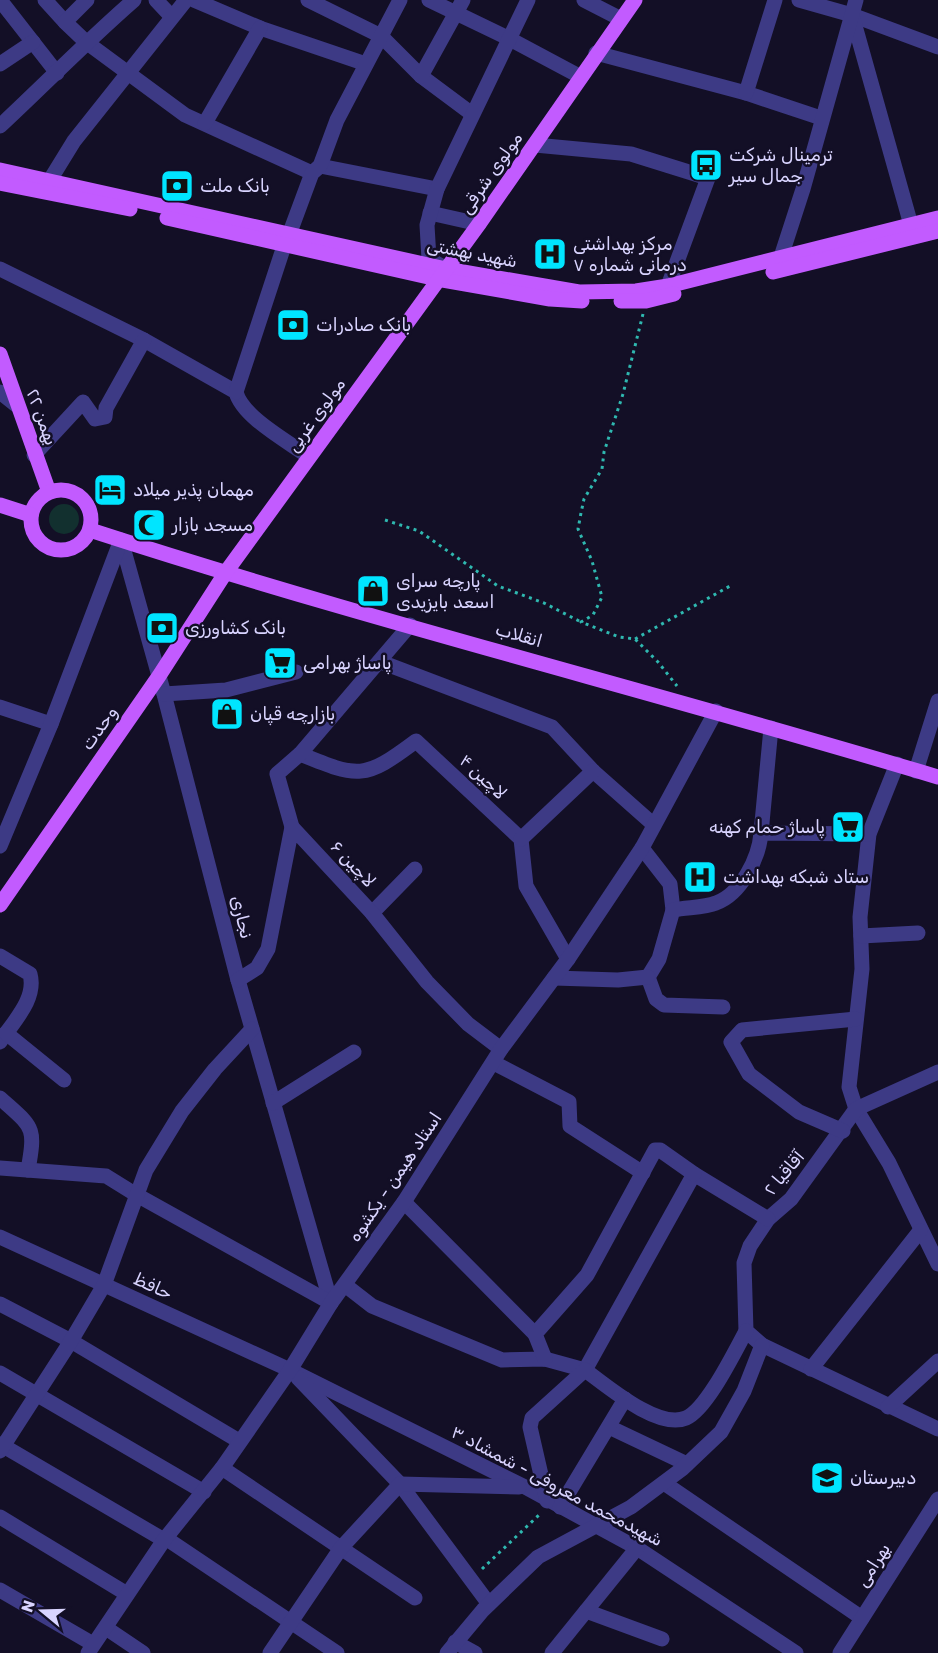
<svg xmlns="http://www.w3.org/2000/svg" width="938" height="1653" viewBox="0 0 938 1653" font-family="Rubik,'Noto Sans Arabic',sans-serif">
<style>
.green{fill:#12302f}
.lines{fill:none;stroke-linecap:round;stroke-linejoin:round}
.path{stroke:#2fb8b0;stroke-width:3;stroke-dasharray:3 4.5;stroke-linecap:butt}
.minor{stroke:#3d3a85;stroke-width:15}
.major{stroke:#c25bff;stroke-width:15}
.labels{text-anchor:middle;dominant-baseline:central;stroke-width:5;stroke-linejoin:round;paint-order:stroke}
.poi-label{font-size:18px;fill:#d9d4ff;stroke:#130f26;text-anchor:start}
.street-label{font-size:18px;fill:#d9d4ff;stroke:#130f26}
</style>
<rect width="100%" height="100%" fill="#130f26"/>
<circle class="green" cx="64" cy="519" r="15"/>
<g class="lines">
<g class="path">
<path d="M643 314 623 394 604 452 602 469 584 499 581 513 578 529 592 561 602 597 593 615 581 622 619 637 635 639 658 662 677 686"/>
<path d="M385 520 419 531 498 586 544 603 581 622"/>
<path d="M635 639 730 586"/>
<path d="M482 1569 540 1514"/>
</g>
<g class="minor">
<path d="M0 0 57 73"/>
<path d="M45 0 65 22"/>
<path d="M87 0 65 22 86 42 185 115 312 173"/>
<path d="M156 0 171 16"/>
<path d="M194 0 260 28 366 64"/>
<path d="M308 0 381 36 421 76 472 114"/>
<path d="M429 0 508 38 581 77"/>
<path d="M584 0 621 19"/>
<path d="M799 0 852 15 938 47"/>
<path d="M852 15 911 225"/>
<path d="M596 53 746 93 821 118"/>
<path d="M0 64 33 42"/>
<path d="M421 76 463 0"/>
<path d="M746 93 775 0"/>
<path d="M205 123 260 28"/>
<path d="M0 126C45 84 88 40 134 0"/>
<path d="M535 145 631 154 708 178"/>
<path d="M320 166 437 189"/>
<path d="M50 180 74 141 186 0"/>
<path d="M430 213 479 224"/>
<path d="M289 235 312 173 320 166 337 120 400 0"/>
<path d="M780 260 803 189 856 0"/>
<path d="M445 268 429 259 427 225 437 189 528 0"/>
<path d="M0 269 144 340 236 392C242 417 289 442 309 457"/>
<path d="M668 286 711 170"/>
<path d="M0 392 16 405"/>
<path d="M236 392 284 246"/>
<path d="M34 455 83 402 95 419 105 417 106 408 144 340"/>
<path d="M121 540 164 694 238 980 331 1303"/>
<path d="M381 662 552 727 593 771 654 825"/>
<path d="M164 694 226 690 296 672"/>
<path d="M0 707 51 724"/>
<path d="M300 754C359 778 364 780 416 741L521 839 526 886 568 959"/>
<path d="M897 764 869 834 860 917 862 969 849 1087 856 1109 889 1163 938 1264"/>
<path d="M916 771 938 701"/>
<path d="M292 827 277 774 300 754 410 625"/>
<path d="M761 833 771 728"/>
<path d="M521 839 593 771"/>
<path d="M0 846 51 724 121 540"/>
<path d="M642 848 670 884 673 910"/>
<path d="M372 913 415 869"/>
<path d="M861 936 918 933"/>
<path d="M0 956 30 974C37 999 13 1022 0 1042"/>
<path d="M648 977 659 959 673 910C687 907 704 908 716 903 741 894 759 858 761 833L869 834"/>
<path d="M648 977 656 999 664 1005 723 1007"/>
<path d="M554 978 618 980 648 977"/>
<path d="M238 980 257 968 268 949 292 827 372 913 427 982 468 1024 501 1049"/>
<path d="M6 1033 64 1080"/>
<path d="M494 1063 569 1102 570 1126 643 1173"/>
<path d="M938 1072 856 1109 791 1199 768 1219 750 1246 744 1263 746 1331 762 1345 938 1429"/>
<path d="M0 1098C33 1128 36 1125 28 1170"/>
<path d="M273 1103 354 1052"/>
<path d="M843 1131 799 1112 749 1074 731 1042 742 1030 856 1019"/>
<path d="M0 1168 106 1176 135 1194 331 1303"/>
<path d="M404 1202 535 1334"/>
<path d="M0 1237 290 1370 525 1487 637 1548 796 1653"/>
<path d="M345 1285 372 1306 502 1360 545 1359 585 1370 694 1174 768 1219"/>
<path d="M0 1304 71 1341 239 1441"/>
<path d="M545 1359 535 1334 587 1275 655 1150H660L694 1174"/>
<path d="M811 1369 920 1231"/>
<path d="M0 1373 204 1492"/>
<path d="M298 1378 400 1484 489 1604"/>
<path d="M888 1407 938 1361"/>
<path d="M609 1427 687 1464"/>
<path d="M0 1444 164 1540"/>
<path d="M0 1451 71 1341 104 1285 146 1170 182 1111 215 1069 252 1029"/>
<path d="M222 1468 415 1598"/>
<path d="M664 1483 862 1618"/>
<path d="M547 1501 530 1427 532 1418 585 1370C607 1386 658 1430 686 1418 707 1409 735 1351 746 1331"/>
<path d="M560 1507 625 1399"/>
<path d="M0 1517 127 1594"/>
<path d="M167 1539 337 1653"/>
<path d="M0 1590 93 1644"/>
<path d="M586 1611 662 1639"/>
<path d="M106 1628 143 1653"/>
<path d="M455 1642 475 1653"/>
<path d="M88 1653 164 1540 222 1468 290 1370 331 1303 404 1202 501 1049 568 959 642 848 716 711"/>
<path d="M270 1653 341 1548 400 1484 519 1487"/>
<path d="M447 1653 483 1610 538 1557 631 1507 682 1469 721 1432 744 1391 762 1345"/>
<path d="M552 1653 637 1548"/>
<path d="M840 1653 938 1499"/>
</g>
<g class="major">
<path d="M0 170 446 269 579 292 636 291 668 286 938 218"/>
<path d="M0 183 130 209"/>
<path d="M167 218 437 279 550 299 582 301"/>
<path d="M773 272 938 231"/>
<path d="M621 301H646L674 294"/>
<path d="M0 354 49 492"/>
<circle cx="61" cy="520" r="30"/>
<path d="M0 505 31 515"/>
<path d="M90 530C370 621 656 692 938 777"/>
<path d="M0 905 159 676 226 572 479 224 635 0"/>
</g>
</g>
<defs>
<symbol id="bus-square" viewBox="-11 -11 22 22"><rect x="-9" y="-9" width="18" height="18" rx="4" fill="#00e5ff" stroke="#130f26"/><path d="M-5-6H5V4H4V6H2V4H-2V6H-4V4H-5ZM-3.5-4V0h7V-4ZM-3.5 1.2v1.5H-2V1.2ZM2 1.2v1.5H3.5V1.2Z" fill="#111"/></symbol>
<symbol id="bank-square" viewBox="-11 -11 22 22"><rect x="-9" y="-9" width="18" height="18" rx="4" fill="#00e5ff" stroke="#130f26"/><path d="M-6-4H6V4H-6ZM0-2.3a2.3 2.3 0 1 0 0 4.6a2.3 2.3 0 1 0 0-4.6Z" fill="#111"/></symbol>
<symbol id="hospital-square" viewBox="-11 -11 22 22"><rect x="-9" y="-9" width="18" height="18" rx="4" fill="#00e5ff" stroke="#130f26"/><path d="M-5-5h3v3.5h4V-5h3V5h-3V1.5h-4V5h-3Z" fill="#111"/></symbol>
<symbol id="hotel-square" viewBox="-11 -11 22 22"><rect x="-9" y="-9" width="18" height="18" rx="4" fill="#00e5ff" stroke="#130f26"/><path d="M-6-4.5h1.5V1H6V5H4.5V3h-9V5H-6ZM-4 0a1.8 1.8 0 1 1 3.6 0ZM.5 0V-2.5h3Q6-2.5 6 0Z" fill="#111"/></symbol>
<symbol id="mosque-square" viewBox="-11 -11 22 22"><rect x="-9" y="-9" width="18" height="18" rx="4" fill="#00e5ff" stroke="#130f26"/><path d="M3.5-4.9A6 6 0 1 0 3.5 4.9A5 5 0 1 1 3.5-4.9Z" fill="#111"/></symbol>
<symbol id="shop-square" viewBox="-11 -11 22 22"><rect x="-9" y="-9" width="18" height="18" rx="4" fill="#00e5ff" stroke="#130f26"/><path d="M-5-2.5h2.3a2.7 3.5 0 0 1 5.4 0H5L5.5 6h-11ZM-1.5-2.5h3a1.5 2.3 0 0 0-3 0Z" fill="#111"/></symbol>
<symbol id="supermarket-square" viewBox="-11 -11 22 22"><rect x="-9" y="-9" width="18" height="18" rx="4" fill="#00e5ff" stroke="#130f26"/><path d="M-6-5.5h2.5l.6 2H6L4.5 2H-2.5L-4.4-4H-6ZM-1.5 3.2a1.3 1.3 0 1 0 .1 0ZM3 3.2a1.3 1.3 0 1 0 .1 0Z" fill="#111"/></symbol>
<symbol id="school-square" viewBox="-11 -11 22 22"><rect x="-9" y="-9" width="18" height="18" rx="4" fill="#00e5ff" stroke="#130f26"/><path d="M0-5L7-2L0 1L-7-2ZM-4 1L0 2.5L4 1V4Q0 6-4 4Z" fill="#111"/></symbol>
</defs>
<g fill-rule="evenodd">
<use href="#bus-square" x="687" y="146" width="38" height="38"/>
<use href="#bank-square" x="158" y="167" width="38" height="38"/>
<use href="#hospital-square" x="531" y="235" width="38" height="38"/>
<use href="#bank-square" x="274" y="306" width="38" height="38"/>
<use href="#hotel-square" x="91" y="471" width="38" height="38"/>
<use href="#mosque-square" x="130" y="506" width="38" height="38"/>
<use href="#shop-square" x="354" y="572" width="38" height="38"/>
<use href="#bank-square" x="143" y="609" width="38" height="38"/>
<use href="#supermarket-square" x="261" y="644" width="38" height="38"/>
<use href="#shop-square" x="208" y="695" width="38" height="38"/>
<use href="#supermarket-square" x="829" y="808" width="38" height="38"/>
<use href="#hospital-square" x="681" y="858" width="38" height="38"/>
<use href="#school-square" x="808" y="1459" width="38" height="38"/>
</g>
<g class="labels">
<g class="poi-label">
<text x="729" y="155">ترمینال شرکت<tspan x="729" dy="21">جمال سیر</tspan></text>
<text x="200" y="186">بانک ملت</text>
<text x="573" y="244">مرکز بهداشتی<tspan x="573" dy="21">درمانی شماره ۷</tspan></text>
<text x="316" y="325">بانک صادرات</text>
<text x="133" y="490">مهمان پذیر میلاد</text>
<text x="172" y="525">مسجد بازار</text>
<text x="396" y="581">پارچه سرای<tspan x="396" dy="21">اسعد بایزیدی</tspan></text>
<text x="185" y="628">بانک کشاورزی</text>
<text x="303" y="663">پاساژ بهرامی</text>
<text x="250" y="714">بازارچه قپان</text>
<text x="825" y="827" text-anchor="end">پاساژ حمام کهنه</text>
<text x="723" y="877">ستاد شبکه بهداشت</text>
<text x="850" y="1478">دبیرستان</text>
</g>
<g class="street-label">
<text transform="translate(491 173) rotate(-55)">مولوی شرقی</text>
<text transform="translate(472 253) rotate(11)">شهید بهشتی</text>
<text transform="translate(316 415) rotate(-54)">مولوی غربی</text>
<text transform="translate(42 417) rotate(70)">۲۲ بهمن</text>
<text transform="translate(519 635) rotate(16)">انقلاب</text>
<text transform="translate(99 728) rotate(-55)">وحدت</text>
<text transform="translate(483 777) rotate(43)">لاچین ۴</text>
<text transform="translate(353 864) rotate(47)">لاچین ۶</text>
<text transform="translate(242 917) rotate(76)">نجاری</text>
<text transform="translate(784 1173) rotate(-50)">آقاقیا ۲</text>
<text transform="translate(395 1177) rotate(-56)">استاد هیمن - یکشوه</text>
<text transform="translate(153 1286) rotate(24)">حافظ</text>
<text transform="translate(557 1486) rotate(28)">شهیدمحمد معروفی - شمشاد ۳</text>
<text transform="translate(873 1565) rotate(-58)">بهرامی</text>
</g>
</g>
<g transform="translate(42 1611) rotate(289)" stroke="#130f26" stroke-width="4.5" paint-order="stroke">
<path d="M0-4.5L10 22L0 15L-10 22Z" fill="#d9d4ff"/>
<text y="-9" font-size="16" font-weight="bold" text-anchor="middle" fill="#d9d4ff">N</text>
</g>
</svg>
